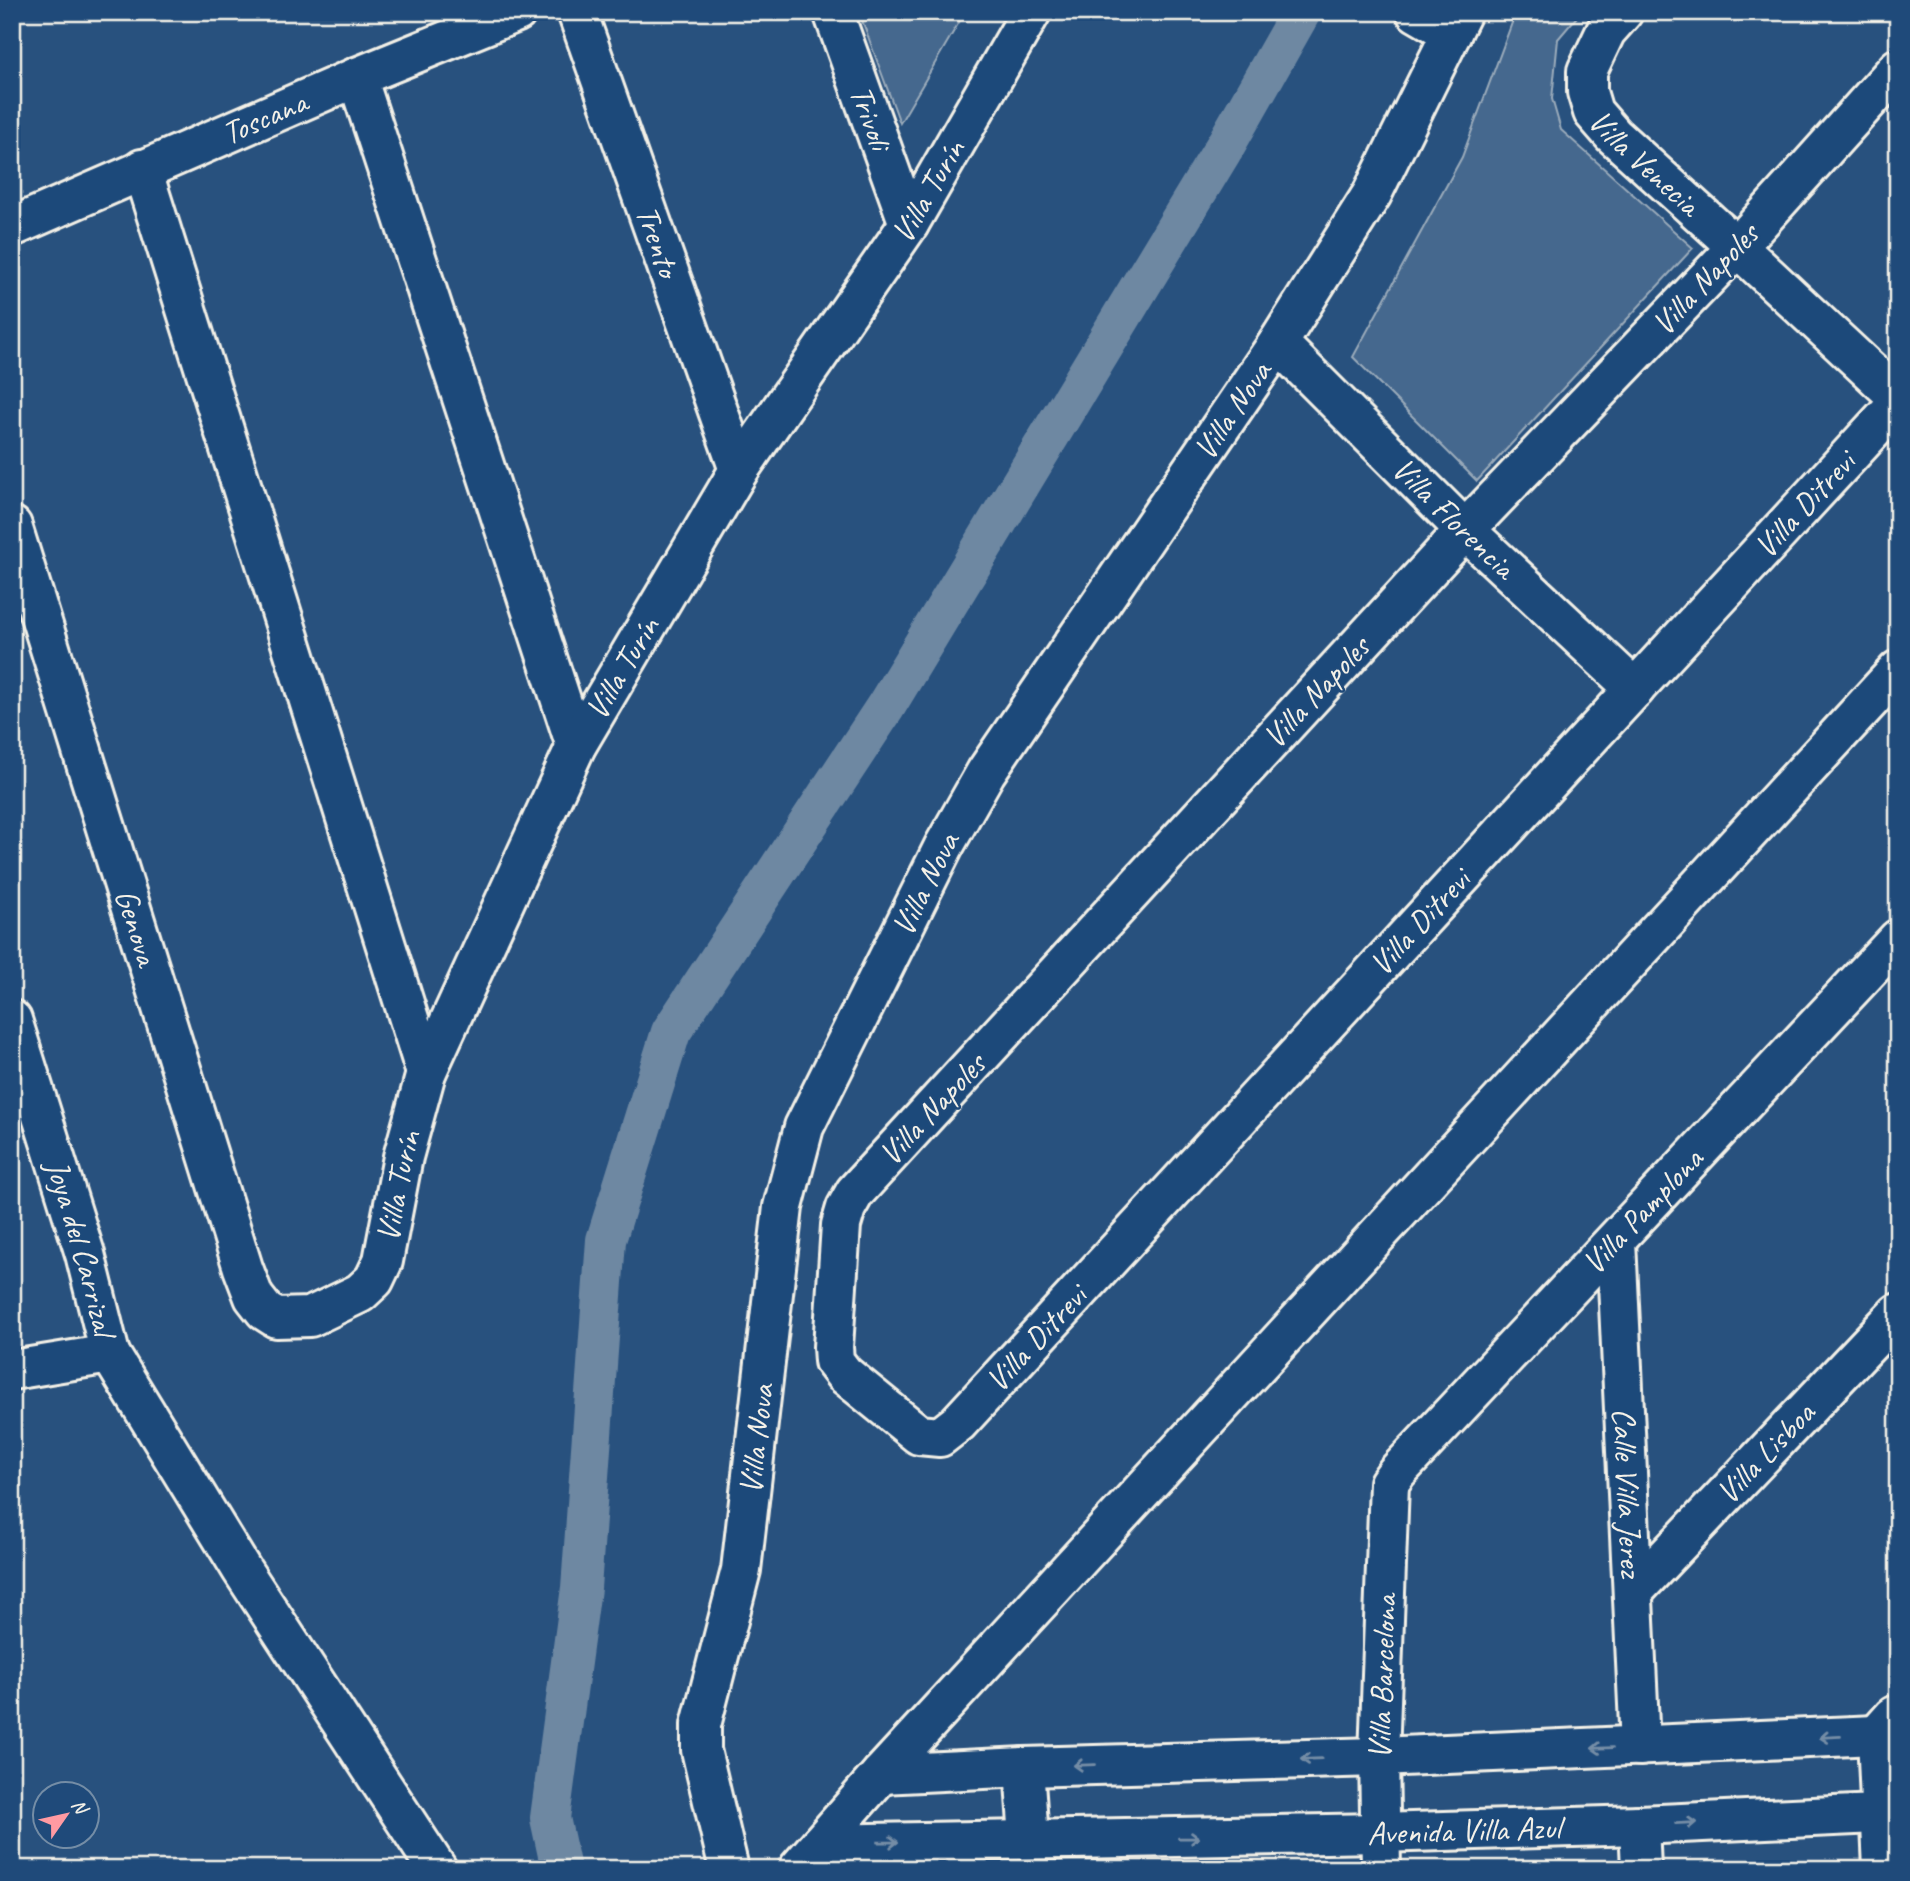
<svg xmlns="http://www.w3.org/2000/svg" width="1910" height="1881" viewBox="0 0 1910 1881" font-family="Caveat,sans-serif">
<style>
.green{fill:#45688e;stroke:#9cacbb;stroke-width:2}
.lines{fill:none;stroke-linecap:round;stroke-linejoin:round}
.canal{stroke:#6e88a2;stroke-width:40}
.minor-casing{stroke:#f4f1e8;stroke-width:44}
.tertiary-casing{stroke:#f4f1e8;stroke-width:44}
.minor{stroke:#1f4a7a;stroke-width:38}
.tertiary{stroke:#1f4a7a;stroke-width:38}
.oneway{stroke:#748da6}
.labels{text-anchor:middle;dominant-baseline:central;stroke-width:5;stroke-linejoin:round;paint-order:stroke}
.street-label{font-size:33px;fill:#f4f1e8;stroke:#1f4a7a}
</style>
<rect width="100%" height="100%" fill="#28517e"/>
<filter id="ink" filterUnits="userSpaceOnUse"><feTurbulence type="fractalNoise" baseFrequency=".0143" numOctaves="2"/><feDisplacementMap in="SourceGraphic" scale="14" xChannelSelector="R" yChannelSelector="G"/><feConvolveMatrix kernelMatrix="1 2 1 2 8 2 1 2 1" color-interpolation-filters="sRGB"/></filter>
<g filter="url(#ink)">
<g class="green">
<path d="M859 12H965L900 123Z"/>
<path d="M1516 12H1581L1558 39 1552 99 1561 130 1693 248 1477 481 1353 357 1462 157Z"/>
</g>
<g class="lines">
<path class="canal" d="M561 1869 550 1818 581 1588 606 1240 671 1032 886 706 1225 146 1301 12"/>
<defs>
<g id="minor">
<path id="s1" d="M577 12 739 470"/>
<path id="s2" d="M833 12 909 224"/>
<path d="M1416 12 1452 33"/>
<path id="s3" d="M1623 12 1606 31 1587 71V92L1593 112 1613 135 1737 247 1898 397"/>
<path id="s4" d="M1898 68 1737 247 1465 530 855 1192 846 1208 841 1225 833 1347 834 1361 844 1374 919 1435 940 1437 958 1423 1898 403"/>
<path d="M357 77 576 746"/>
<path d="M142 169 426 1073"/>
<path id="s5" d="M12 227 357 77 517 12"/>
<path id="s6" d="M1278 343 1465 530 1635 689"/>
<path id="s7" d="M12 526 243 1268 254 1297 265 1311 276 1318 310 1317 360 1293 374 1280 383 1261 403 1157 426 1073 576 746 739 470 909 224 1031 12"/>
<path id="s8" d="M12 1020 85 1254 110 1354"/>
<path id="s9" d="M1616 1241 1640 1746"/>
<path id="s10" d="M1633 1592 1898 1313"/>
<path d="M1024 1767 1029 1839"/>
<path d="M881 1774 1024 1767 1379 1757 1898 1734"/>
<path d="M1639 1825 1641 1869"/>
<path id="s11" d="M820 1844 1379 1833 1639 1825 1898 1813"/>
<path id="s12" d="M729 1869 701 1750V1725L741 1570 783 1207 804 1127 944 846 986 772 1278 343 1372 194 1462 12"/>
<path id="s13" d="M1381 1869 1379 1757 1389 1483 1397 1472 1898 939"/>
<path d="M1883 1869 1877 1735 1894 1716"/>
</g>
<g id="tertiary">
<path d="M12 1370 110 1354 242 1570 437 1869"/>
<path d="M798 1869 881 1774 1898 670"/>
</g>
</defs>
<use href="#minor" class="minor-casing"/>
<use href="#tertiary" class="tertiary-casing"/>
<use href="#minor" class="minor"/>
<use href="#tertiary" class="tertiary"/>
</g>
<defs><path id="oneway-shaft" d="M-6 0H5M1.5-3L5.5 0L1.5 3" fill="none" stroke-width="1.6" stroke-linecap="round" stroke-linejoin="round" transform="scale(1.75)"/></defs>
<g class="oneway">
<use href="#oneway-shaft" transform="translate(1830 1737) rotate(177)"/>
<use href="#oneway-shaft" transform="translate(1602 1748) rotate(178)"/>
<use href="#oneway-shaft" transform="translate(1311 1759) rotate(178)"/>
<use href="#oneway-shaft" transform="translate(1084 1765) rotate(178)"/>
<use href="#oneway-shaft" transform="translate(1686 1823) rotate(-3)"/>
<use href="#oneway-shaft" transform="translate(1189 1838) rotate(-1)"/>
<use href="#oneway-shaft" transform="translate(888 1842) rotate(-1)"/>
</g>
</g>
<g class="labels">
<g class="street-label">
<text stroke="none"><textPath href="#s5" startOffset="275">Toscana</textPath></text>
<text stroke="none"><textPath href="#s2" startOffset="112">Trivoli</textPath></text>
<text stroke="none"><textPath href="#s3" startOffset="184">Villa Venecia</textPath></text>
<text stroke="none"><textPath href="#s7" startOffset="2179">Villa Turín</textPath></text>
<text stroke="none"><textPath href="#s1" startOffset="243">Trento</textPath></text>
<text transform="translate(1705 279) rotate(-47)">Villa Napoles</text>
<text stroke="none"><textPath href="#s12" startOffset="1592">Villa Nova</textPath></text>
<text stroke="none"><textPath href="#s4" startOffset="3112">Villa Ditrevi</textPath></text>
<text stroke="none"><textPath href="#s6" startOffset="248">Villa Florencia</textPath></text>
<text stroke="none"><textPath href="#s7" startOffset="1612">Villa Turín</textPath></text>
<text transform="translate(1316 692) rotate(-47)">Villa Napoles</text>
<text stroke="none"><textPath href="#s12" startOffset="1027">Villa Nova</textPath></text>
<text stroke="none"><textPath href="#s4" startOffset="2544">Villa Ditrevi</textPath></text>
<text stroke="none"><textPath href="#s7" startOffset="420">Genova</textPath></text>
<text transform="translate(932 1109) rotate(-47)">Villa Napoles</text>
<text stroke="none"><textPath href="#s7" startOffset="1045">Villa Turín</textPath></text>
<text stroke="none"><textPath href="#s13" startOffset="758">Villa Pamplona</textPath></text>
<text stroke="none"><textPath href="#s8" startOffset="238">Joya del Carrizal</textPath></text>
<text stroke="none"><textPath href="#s4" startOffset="1978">Villa Ditrevi</textPath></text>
<text stroke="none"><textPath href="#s12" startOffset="439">Villa Nova</textPath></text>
<text stroke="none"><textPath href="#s10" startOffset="192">Villa Lisboa</textPath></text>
<text stroke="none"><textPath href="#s9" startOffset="252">Calle Villa Jerez</textPath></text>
<text stroke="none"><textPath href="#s13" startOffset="192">Villa Barcelona</textPath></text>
<text stroke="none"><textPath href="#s11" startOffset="644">Avenida Villa Azul</textPath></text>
</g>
</g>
<rect width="1910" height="1881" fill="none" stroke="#1f4a7a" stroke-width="42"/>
<rect x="21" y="21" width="1868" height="1839" fill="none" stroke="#f4f1e8" stroke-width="2.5" filter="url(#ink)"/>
<g transform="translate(66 1815) rotate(56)"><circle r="33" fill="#1f4a7a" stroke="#748da6" stroke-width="2"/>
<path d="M0-5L12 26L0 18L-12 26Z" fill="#ff9aa2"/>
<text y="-10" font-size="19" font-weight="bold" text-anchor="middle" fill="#f4f1e8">N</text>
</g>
</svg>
